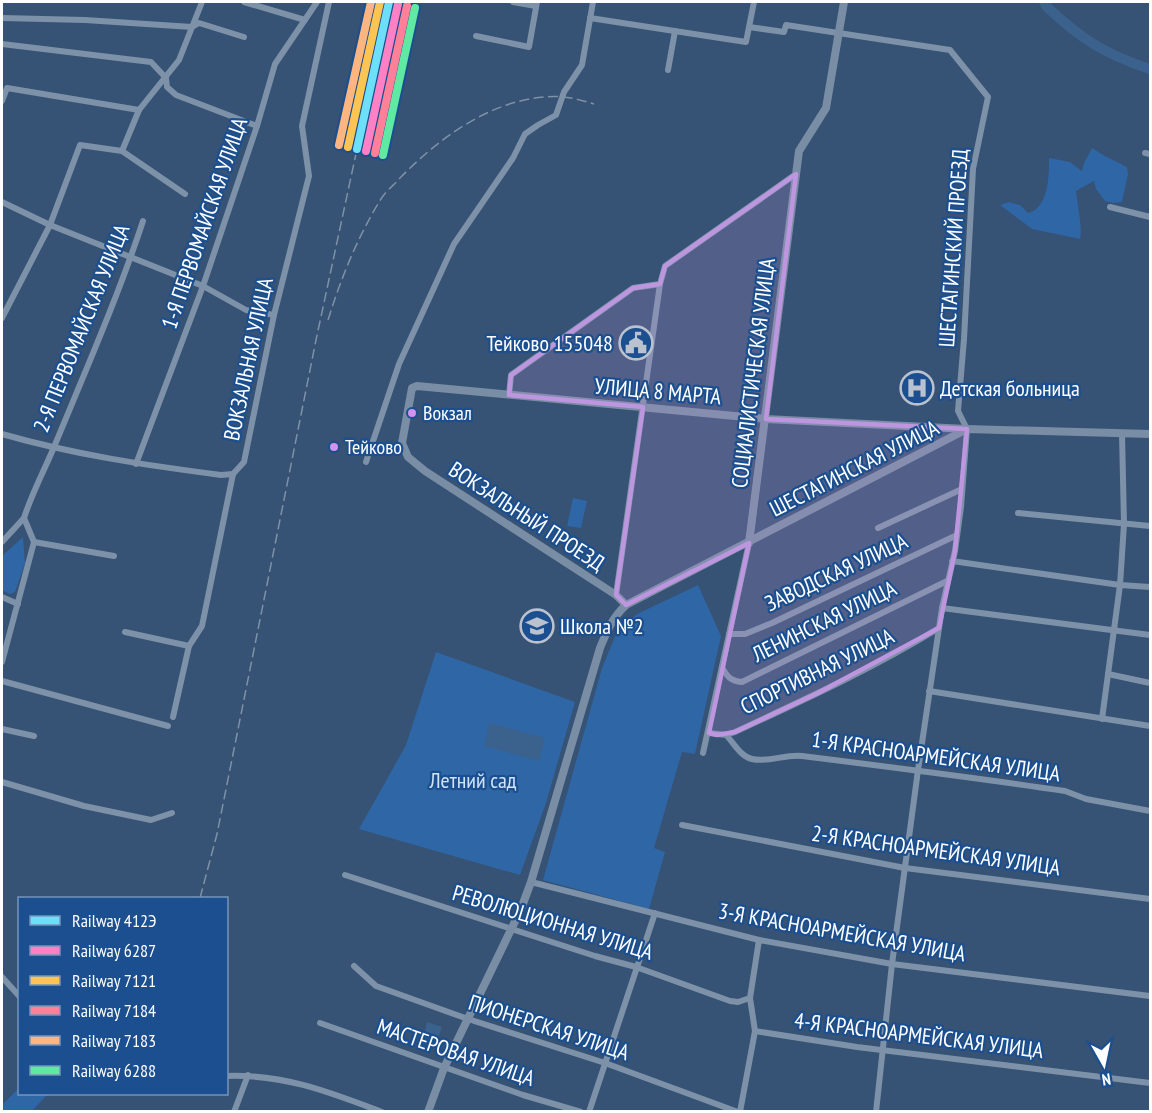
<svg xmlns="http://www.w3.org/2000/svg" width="1152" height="1113" viewBox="0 0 1152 1113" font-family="'PT Sans Narrow',sans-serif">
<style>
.green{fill:#2f66a5}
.water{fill:#3b618d}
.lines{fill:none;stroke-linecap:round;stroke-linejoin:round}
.river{stroke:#3b618d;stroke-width:10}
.street{stroke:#7d92a8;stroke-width:6}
.secondary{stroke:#798da4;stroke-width:8}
.rail{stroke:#7e92a7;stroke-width:1.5;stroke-dasharray:10 4.5;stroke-linecap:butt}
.rail-1-casing{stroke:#1b4f8f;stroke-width:12}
.rail-2-casing{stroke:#1b4f8f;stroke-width:12}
.rail-3-casing{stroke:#1b4f8f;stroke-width:12}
.rail-4-casing{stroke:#1b4f8f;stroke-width:12}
.rail-5-casing{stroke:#1b4f8f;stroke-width:12}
.rail-6-casing{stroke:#1b4f8f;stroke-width:12}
.rail-1{stroke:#6ddff8;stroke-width:8}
.rail-2{stroke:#ff80c5;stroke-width:8}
.rail-3{stroke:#fcc553;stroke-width:8}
.rail-4{stroke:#ff8098;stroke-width:8}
.rail-5{stroke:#ffb580;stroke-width:8}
.rail-6{stroke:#60e9a3;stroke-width:8}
.marked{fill:#bd96df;fill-opacity:0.2;stroke:#bd96df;stroke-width:4.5;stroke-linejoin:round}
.bus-dot{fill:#d193ec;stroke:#1b4f8f;stroke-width:2}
.labels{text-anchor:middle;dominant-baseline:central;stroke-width:4.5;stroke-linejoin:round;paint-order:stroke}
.bus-label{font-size:20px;fill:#fff;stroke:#1b4f8f;text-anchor:start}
.street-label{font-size:22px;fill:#fff;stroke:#1b4f8f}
.poi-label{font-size:22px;fill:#fff;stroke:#1b4f8f;text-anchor:start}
.park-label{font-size:22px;fill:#cfe3fa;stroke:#1b4f8f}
</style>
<rect width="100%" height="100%" fill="#365274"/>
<g class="green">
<path d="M1092 148 1105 156 1127 167 1128 174 1122 202 1114 203 1105 201 1096 189 1094 181 1076 191C1077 202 1083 230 1080 239L1032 229 1000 205 1009 202 1020 205 1028 213C1049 208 1049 175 1049 158L1070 162 1082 171 1084 163Z"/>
<path d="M573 498 587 501 581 528 567 526Z"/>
<path d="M23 537 25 563 15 592 10 594 2 590V556Z"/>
<path d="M698 585 721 636 695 754 682 752 654 848 665 852 649 909 543 880 602 668 616 634 637 614Z"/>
<path d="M436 652 575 702 546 803 520 875 359 829 406 745Z"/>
<path d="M19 1088 20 1094 47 1095 32 1111H2V1105Z"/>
</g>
<g class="water">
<path d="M490 723 545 738 539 761 484 746Z"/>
<path d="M427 1022 442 1027 436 1044 423 1041Z"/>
</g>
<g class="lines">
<path class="river" d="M1044 2 1046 6C1081 39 1104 54 1150 69"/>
<g class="street">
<path d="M244 2 305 20"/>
<path d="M513 2 536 6"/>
<path d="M2 18 85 20 192 27 199 23 244 37"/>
<path d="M590 18 746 42 754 2"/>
<path d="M749 27 784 32 786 25 950 50 988 97 973 169 964 339 958 411 967 429 961 507 955 551 942 608 918 770 892 964 876 1112"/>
<path d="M476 36 529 47 537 2"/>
<path d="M2 44 151 62 166 78 167 87 176 95 257 126"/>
<path d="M668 70 675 31"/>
<path d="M2 101 7 88 139 110"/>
<path d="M122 151 139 110 179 60 202 2"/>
<path d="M1145 153 1150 154"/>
<path d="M2 202 50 225 203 286 246 310 274 315"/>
<path d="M1110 207 1150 217"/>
<path d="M2 318 50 225 80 145 122 151 185 194"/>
<path d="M509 395 511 375 633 288 660 284 665 266 796 174"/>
<path d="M2 434C75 455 145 465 221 475L233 474"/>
<path d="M366 462 399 364 454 244 513 158 525 134 538 125 556 115 564 92 582 65 593 2"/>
<path d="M136 464 203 286 257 126 275 64 317 2"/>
<path d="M1018 513 1150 526"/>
<path d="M878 528 962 489"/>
<path d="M2 542 24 518"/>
<path d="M34 542 114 556"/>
<path d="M952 561 1120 585 1150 587"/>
<path d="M616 595 660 284"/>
<path d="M2 597 18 604"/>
<path d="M942 608 1150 635"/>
<path d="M125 632 189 646"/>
<path d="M729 634H745L772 623 957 535"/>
<path d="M2 662 34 542 24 518C32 493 44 471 54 447 85 372 118 297 143 221"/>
<path d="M722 667C727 677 731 681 742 682L947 581"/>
<path d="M1108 674 1150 683"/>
<path d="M2 681 168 726"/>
<path d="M929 691 1150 726"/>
<path d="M173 717 189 646 202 626 233 474 244 462 274 315 309 176 302 126 329 2"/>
<path d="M1102 719 1120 585 1124 524 1122 434"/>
<path d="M2 729 34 736"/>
<path d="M709 733 726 735 735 732C804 700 874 668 939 628"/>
<path d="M726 735C734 743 741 757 752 759 768 763 785 754 802 756 890 767 978 778 1065 791L1086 799 1150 811"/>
<path d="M703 753 749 543"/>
<path d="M2 782 84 806 151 820 172 813"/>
<path d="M682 825 905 868 1150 899"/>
<path d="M345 875 595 956 636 967 730 1001 738 1002 750 998"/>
<path d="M531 882 759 940 892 964 1150 996"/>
<path d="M354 966 376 986 468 1019 605 1063 738 1112"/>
<path d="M2 977 20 997"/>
<path d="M320 1023 523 1095 581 1112"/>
<path d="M755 1031 857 1047 1150 1083"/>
<path d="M226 1076C284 1074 329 1092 382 1112"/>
<path d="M234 1112 248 1075"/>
<path d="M589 1112 655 913"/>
<path d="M740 1112 755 1031 750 998 759 940"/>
</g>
<g class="secondary">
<path d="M749 543 799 151 826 108 844 2"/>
<path d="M626 605 616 595 425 471 408 457 402 443 412 388 417 386 766 419 967 429"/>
<path d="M428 1112 444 1068 521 909 531 882 600 648C607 631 612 618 626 605L967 429 1150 434"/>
</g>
<g class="rail">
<path d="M328 320C341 278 358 236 381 199 386 191 394 185 400 178 438 139 489 101 545 97 562 95 578 99 594 104"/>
<path d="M200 898 217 834 316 340 357 149"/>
</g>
<defs>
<path id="rail-1" d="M357 149 389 2"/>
<path id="rail-2" d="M366 151 398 4"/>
<path id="rail-3" d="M348 147 380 2"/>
<path id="rail-4" d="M375 153 407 6"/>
<path id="rail-5" d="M339 145 371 2"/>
<path id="rail-6" d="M383 155 415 8"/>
</defs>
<use href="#rail-1" class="rail-1-casing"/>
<use href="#rail-2" class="rail-2-casing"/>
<use href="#rail-3" class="rail-3-casing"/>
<use href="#rail-4" class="rail-4-casing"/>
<use href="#rail-5" class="rail-5-casing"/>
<use href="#rail-6" class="rail-6-casing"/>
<use href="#rail-1" class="rail-1"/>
<use href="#rail-2" class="rail-2"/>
<use href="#rail-3" class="rail-3"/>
<use href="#rail-4" class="rail-4"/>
<use href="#rail-5" class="rail-5"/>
<use href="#rail-6" class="rail-6"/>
</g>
<path class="marked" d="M796 174 766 419 967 429 955 551 939 628 818 693 735 732 717 735 709 733 749 543 626 605 616 595 643 407 509 395 511 375 633 288 660 284 665 266Z"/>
<defs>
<symbol id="civic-ring" viewBox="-11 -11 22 22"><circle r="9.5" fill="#1b4f8f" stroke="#b9c2ce" stroke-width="1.5"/><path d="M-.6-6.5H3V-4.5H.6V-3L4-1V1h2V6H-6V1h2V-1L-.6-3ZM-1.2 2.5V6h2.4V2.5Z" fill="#b9c2ce"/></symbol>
<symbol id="hospital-ring" viewBox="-11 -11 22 22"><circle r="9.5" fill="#1b4f8f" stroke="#b9c2ce" stroke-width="1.5"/><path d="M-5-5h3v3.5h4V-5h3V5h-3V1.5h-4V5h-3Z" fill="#b9c2ce"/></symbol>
<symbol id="school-ring" viewBox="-11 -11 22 22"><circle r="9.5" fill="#1b4f8f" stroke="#b9c2ce" stroke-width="1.5"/><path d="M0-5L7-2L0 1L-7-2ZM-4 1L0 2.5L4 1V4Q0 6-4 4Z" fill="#b9c2ce"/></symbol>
</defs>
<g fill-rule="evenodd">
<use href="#civic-ring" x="617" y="324" width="38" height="38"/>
<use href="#hospital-ring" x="898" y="369" width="38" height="38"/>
<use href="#school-ring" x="518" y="607" width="38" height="38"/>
</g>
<g class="bus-dot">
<circle cx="412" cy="413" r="5"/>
<circle cx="334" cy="447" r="5"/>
</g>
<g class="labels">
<g class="bus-label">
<text x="423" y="413">Вокзал</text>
<text x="345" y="447">Тейково</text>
</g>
<g class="street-label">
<text transform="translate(204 223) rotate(-71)">1-Я ПЕРВОМАЙСКАЯ УЛИЦА</text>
<text transform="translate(953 248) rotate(-86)">ШЕСТАГИНСКИЙ ПРОЕЗД</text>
<text transform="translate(81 328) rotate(-68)">2-Я ПЕРВОМАЙСКАЯ УЛИЦА</text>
<text transform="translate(248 359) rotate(-78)">ВОКЗАЛЬНАЯ УЛИЦА</text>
<text transform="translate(753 373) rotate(-83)">СОЦИАЛИСТИЧЕСКАЯ УЛИЦА</text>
<text transform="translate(658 391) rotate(5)">УЛИЦА 8 МАРТА</text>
<text transform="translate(854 468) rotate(-27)">ШЕСТАГИНСКАЯ УЛИЦА</text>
<text transform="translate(527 516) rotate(33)">ВОКЗАЛЬНЫЙ ПРОЕЗД</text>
<text transform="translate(836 572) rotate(-25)">ЗАВОДСКАЯ УЛИЦА</text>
<text transform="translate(824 621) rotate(-26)">ЛЕНИНСКАЯ УЛИЦА</text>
<text transform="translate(817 671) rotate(-26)">СПОРТИВНАЯ УЛИЦА</text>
<text transform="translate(936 756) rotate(8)">1-Я КРАСНОАРМЕЙСКАЯ УЛИЦА</text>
<text transform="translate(936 850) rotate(8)">2-Я КРАСНОАРМЕЙСКАЯ УЛИЦА</text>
<text transform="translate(553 922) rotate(17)">РЕВОЛЮЦИОННАЯ УЛИЦА</text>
<text transform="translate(842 932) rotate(10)">3-Я КРАСНОАРМЕЙСКАЯ УЛИЦА</text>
<text transform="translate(549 1027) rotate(18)">ПИОНЕРСКАЯ УЛИЦА</text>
<text transform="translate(919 1035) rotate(7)">4-Я КРАСНОАРМЕЙСКАЯ УЛИЦА</text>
<text transform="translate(456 1052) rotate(19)">МАСТЕРОВАЯ УЛИЦА</text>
</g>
<g class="poi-label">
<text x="613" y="343" text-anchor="end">Тейково 155048</text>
<text x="940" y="388">Детская больница</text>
<text x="560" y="626">Школа №2</text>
</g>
<g class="park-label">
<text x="473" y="780">Летний сад</text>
</g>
</g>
<rect width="1152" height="1113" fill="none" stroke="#ffffff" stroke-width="6"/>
<rect x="18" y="897" width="210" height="198" fill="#1b4f8f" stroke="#7695bc" stroke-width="1.5"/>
<rect x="30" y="916" width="30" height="9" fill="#6ddff8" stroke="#7695bc" stroke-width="1.5"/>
<text x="72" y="927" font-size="18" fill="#ffffff">Railway 412Э</text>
<rect x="30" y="946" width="30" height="9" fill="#ff80c5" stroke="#7695bc" stroke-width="1.5"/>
<text x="72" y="957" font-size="18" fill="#ffffff">Railway 6287</text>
<rect x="30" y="976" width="30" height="9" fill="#fcc553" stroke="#7695bc" stroke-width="1.5"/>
<text x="72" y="987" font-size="18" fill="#ffffff">Railway 7121</text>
<rect x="30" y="1006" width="30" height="9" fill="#ff8098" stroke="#7695bc" stroke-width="1.5"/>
<text x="72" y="1017" font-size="18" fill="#ffffff">Railway 7184</text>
<rect x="30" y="1036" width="30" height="9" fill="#ffb580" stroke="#7695bc" stroke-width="1.5"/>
<text x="72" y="1047" font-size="18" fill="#ffffff">Railway 7183</text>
<rect x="30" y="1066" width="30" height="9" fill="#60e9a3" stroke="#7695bc" stroke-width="1.5"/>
<text x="72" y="1077" font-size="18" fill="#ffffff">Railway 6288</text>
<g transform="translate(1104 1065) rotate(171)" stroke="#1b4f8f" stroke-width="4.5" paint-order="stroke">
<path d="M0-4.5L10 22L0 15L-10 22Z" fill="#ffffff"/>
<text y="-9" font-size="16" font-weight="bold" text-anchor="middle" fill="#ffffff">N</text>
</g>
</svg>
